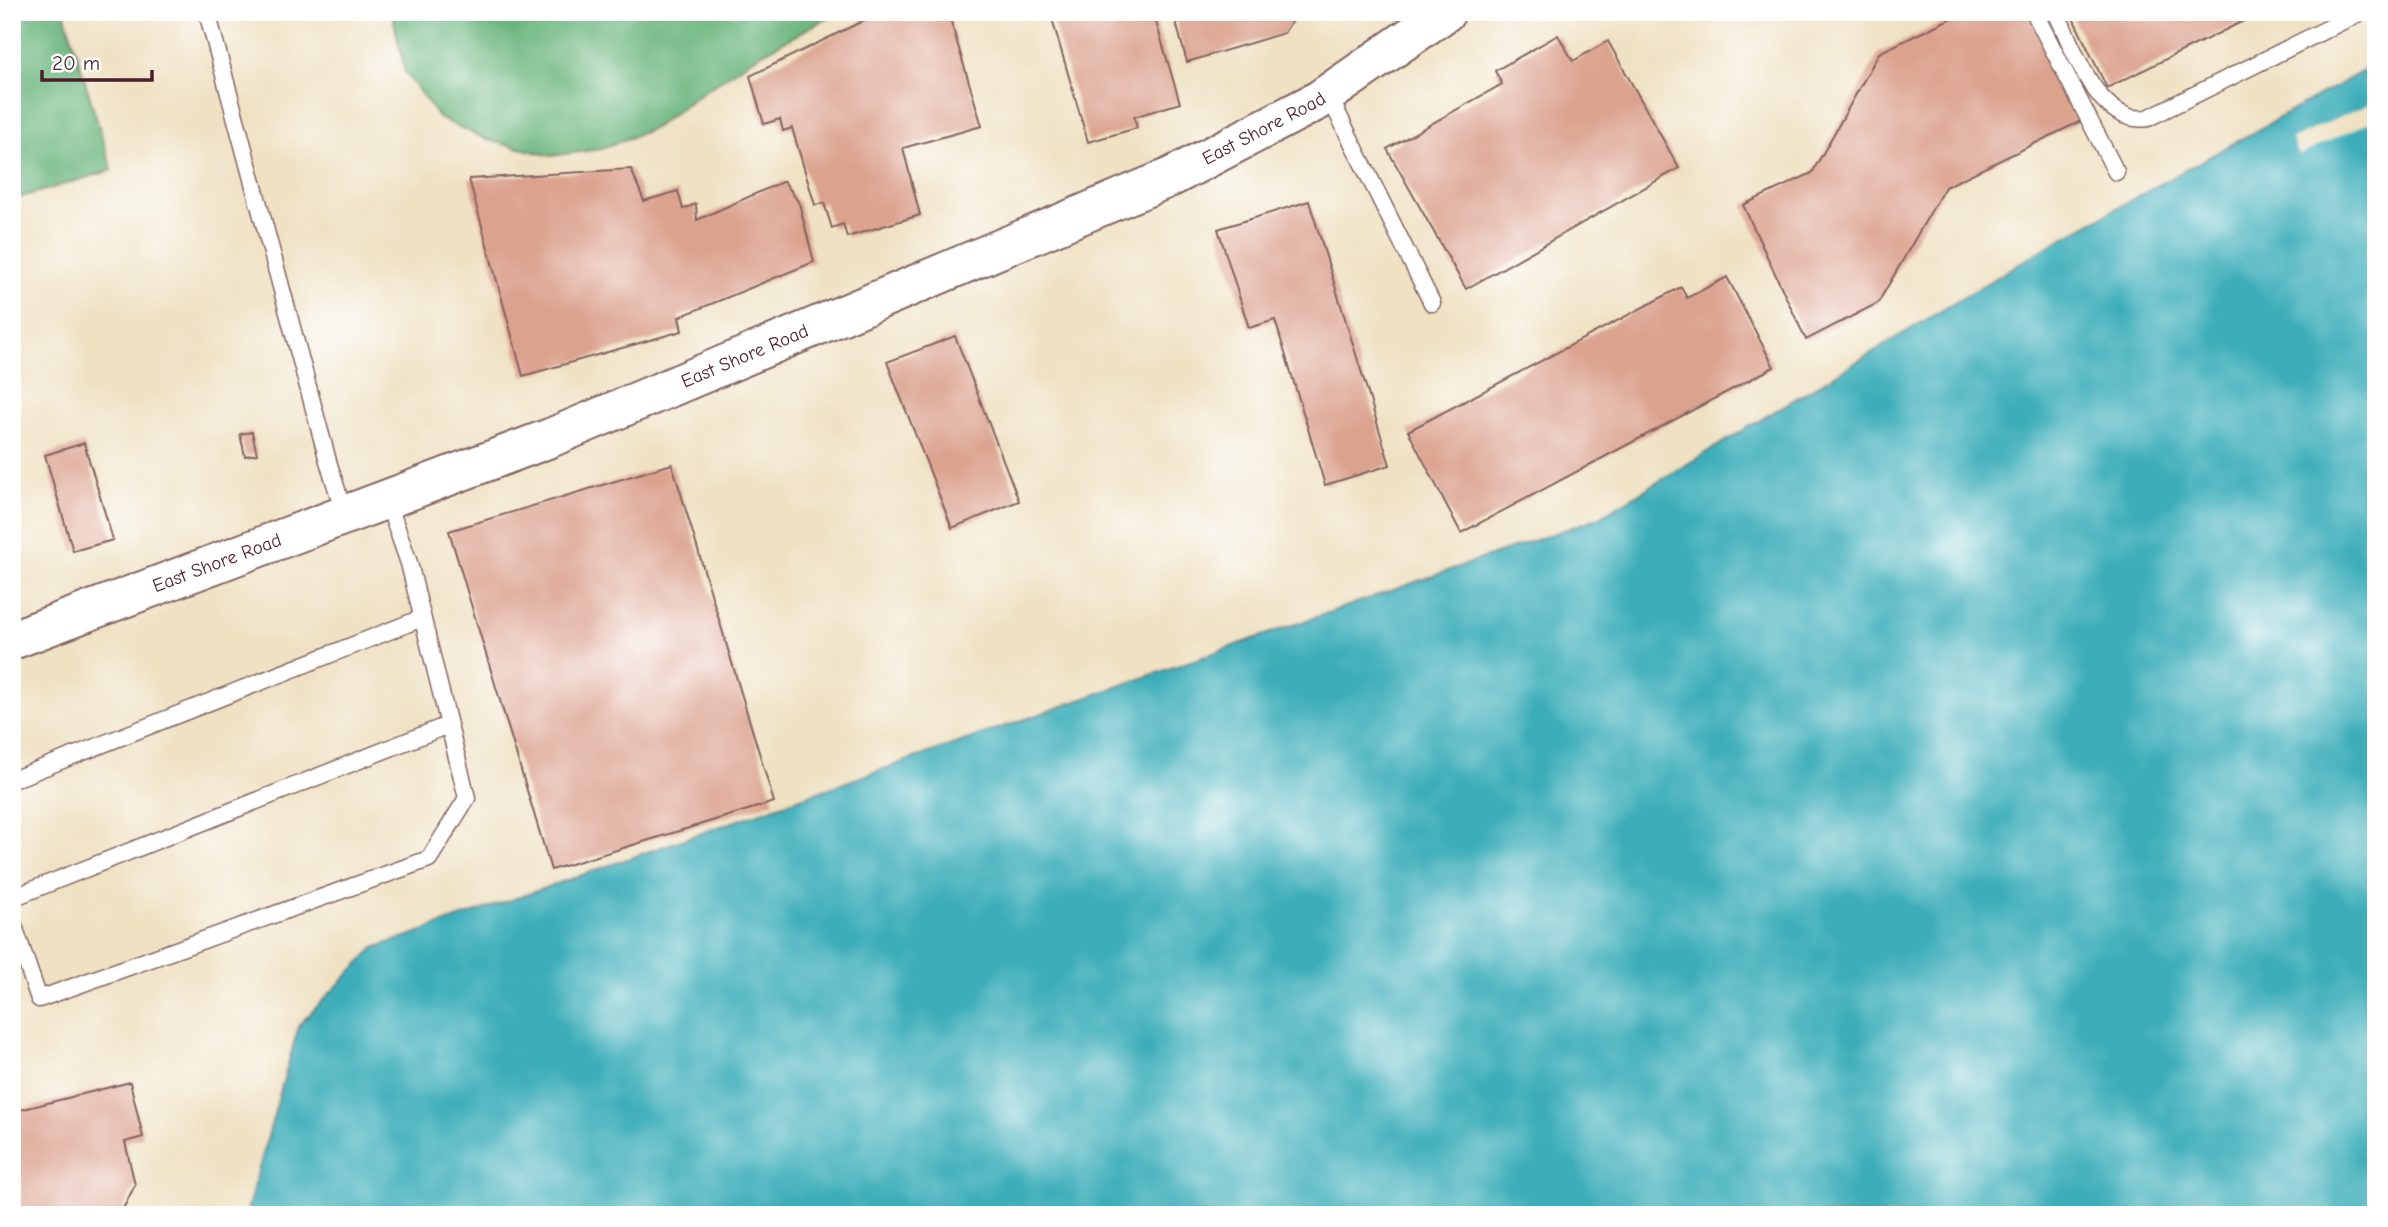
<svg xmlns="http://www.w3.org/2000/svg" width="2388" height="1227" viewBox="0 0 2388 1227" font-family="'Comic Neue',sans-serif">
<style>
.forest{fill:#6bb57d;stroke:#5a6a54;stroke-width:2}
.water{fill:#3daeb9;stroke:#446672;stroke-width:2}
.pier{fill:#efe1c2}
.building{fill:#dba28e}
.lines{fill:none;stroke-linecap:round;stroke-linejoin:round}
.lane-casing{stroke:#846360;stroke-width:19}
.secondary-casing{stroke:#846360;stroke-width:42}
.lane{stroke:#fff;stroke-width:16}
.secondary{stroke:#fff;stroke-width:38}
.labels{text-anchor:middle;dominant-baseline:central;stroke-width:6;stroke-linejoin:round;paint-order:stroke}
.street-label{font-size:19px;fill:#4a1f2b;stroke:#fff}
</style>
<rect width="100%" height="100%" fill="#fff"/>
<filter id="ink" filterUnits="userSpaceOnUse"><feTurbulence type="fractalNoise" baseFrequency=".0143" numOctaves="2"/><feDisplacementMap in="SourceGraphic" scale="14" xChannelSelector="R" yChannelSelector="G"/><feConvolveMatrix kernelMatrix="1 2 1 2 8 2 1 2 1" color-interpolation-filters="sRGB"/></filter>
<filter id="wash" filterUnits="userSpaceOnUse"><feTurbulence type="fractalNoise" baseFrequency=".00686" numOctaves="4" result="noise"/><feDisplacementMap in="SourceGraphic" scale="28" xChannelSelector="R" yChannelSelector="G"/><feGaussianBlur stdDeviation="1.57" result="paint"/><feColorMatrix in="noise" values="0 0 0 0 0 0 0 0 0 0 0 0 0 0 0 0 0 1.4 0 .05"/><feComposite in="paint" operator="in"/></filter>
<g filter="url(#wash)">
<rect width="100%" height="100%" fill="#efe1c2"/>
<g class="forest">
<path d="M12 12H64L112 170 12 200Z"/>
<path d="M392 12H838L757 56 697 96 654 128 601 149 551 156 488 140 439 118 405 72Z"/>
</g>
<path class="water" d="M2376 64V1215H246L299 1025 374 948 1598 518 2045 248Z"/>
<path class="pier" d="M2376 101V119L2299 155 2292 139Z"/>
<g id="blocks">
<g class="building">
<path d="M881 12H948L982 126 903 148 920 215 847 237 843 224 832 228 824 203 815 205 792 128 783 131 780 119 764 124 750 76Z"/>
<path d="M1050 12H1153L1180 103 1134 117 1137 128 1088 142Z"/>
<path d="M1173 12H1309V13L1294 17 1284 33 1187 62Z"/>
<path d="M1964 12H2028L2081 121 1945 187 1878 303 1806 340 1743 205 1812 173 1879 53Z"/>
<path d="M2070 12H2262L2107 88Z"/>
<path d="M1558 35 1573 61 1608 41 1679 168 1466 289 1387 149 1502 84 1495 71Z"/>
<path d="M631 169 644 201 678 191 683 209 696 204 697 220 784 181 799 203 814 262 679 317 682 331 523 376 469 179Z"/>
<path d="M1309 201 1390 465 1325 485 1275 320 1249 328 1218 229Z"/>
<path d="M1727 277 1774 367 1461 533 1408 431 1681 287 1687 298Z"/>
<path d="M955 336 1019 501 952 528 887 362Z"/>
<path d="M252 432 257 454 245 456 240 434Z"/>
<path d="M84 443 113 540 73 551 45 455Z"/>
<path d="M672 464 774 802 551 870 449 531Z"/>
<path d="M130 1082 143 1137 125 1142 135 1185 122 1211 108 1215H12V1112Z"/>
</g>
</g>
</g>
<g filter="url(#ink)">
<use href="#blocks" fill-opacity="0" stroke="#846360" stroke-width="2"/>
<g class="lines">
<defs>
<g id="lane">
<path d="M207 12 328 461 345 516"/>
<path d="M2034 12 2116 172"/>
<path d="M2056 12C2074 49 2098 126 2148 118L2361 12"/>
<path d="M1328 94 1432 303"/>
<path d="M12 780 422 618"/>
<path d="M12 898 448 725"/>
<path d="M12 920 39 999 429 859 467 798 409 563 387 500"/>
</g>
<g id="secondary">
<path id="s1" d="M12 640 550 438 1171 177 1319 100 1446 12"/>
</g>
</defs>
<use href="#lane" class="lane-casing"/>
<use href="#secondary" class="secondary-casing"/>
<use href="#lane" class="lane"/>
<use href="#secondary" class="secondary"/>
</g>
</g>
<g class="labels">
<g class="street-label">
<text stroke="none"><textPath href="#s1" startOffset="1353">East Shore Road</textPath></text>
<text stroke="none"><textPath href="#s1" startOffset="786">East Shore Road</textPath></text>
<text stroke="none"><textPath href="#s1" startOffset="219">East Shore Road</textPath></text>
</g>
</g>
<rect width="2388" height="1227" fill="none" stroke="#fff" stroke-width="42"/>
<path d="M42 70v10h110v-10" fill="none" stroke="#4a1f2b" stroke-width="3.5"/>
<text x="52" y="70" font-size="21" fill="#4a1f2b" stroke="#ffffff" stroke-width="5" paint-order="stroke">20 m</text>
</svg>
